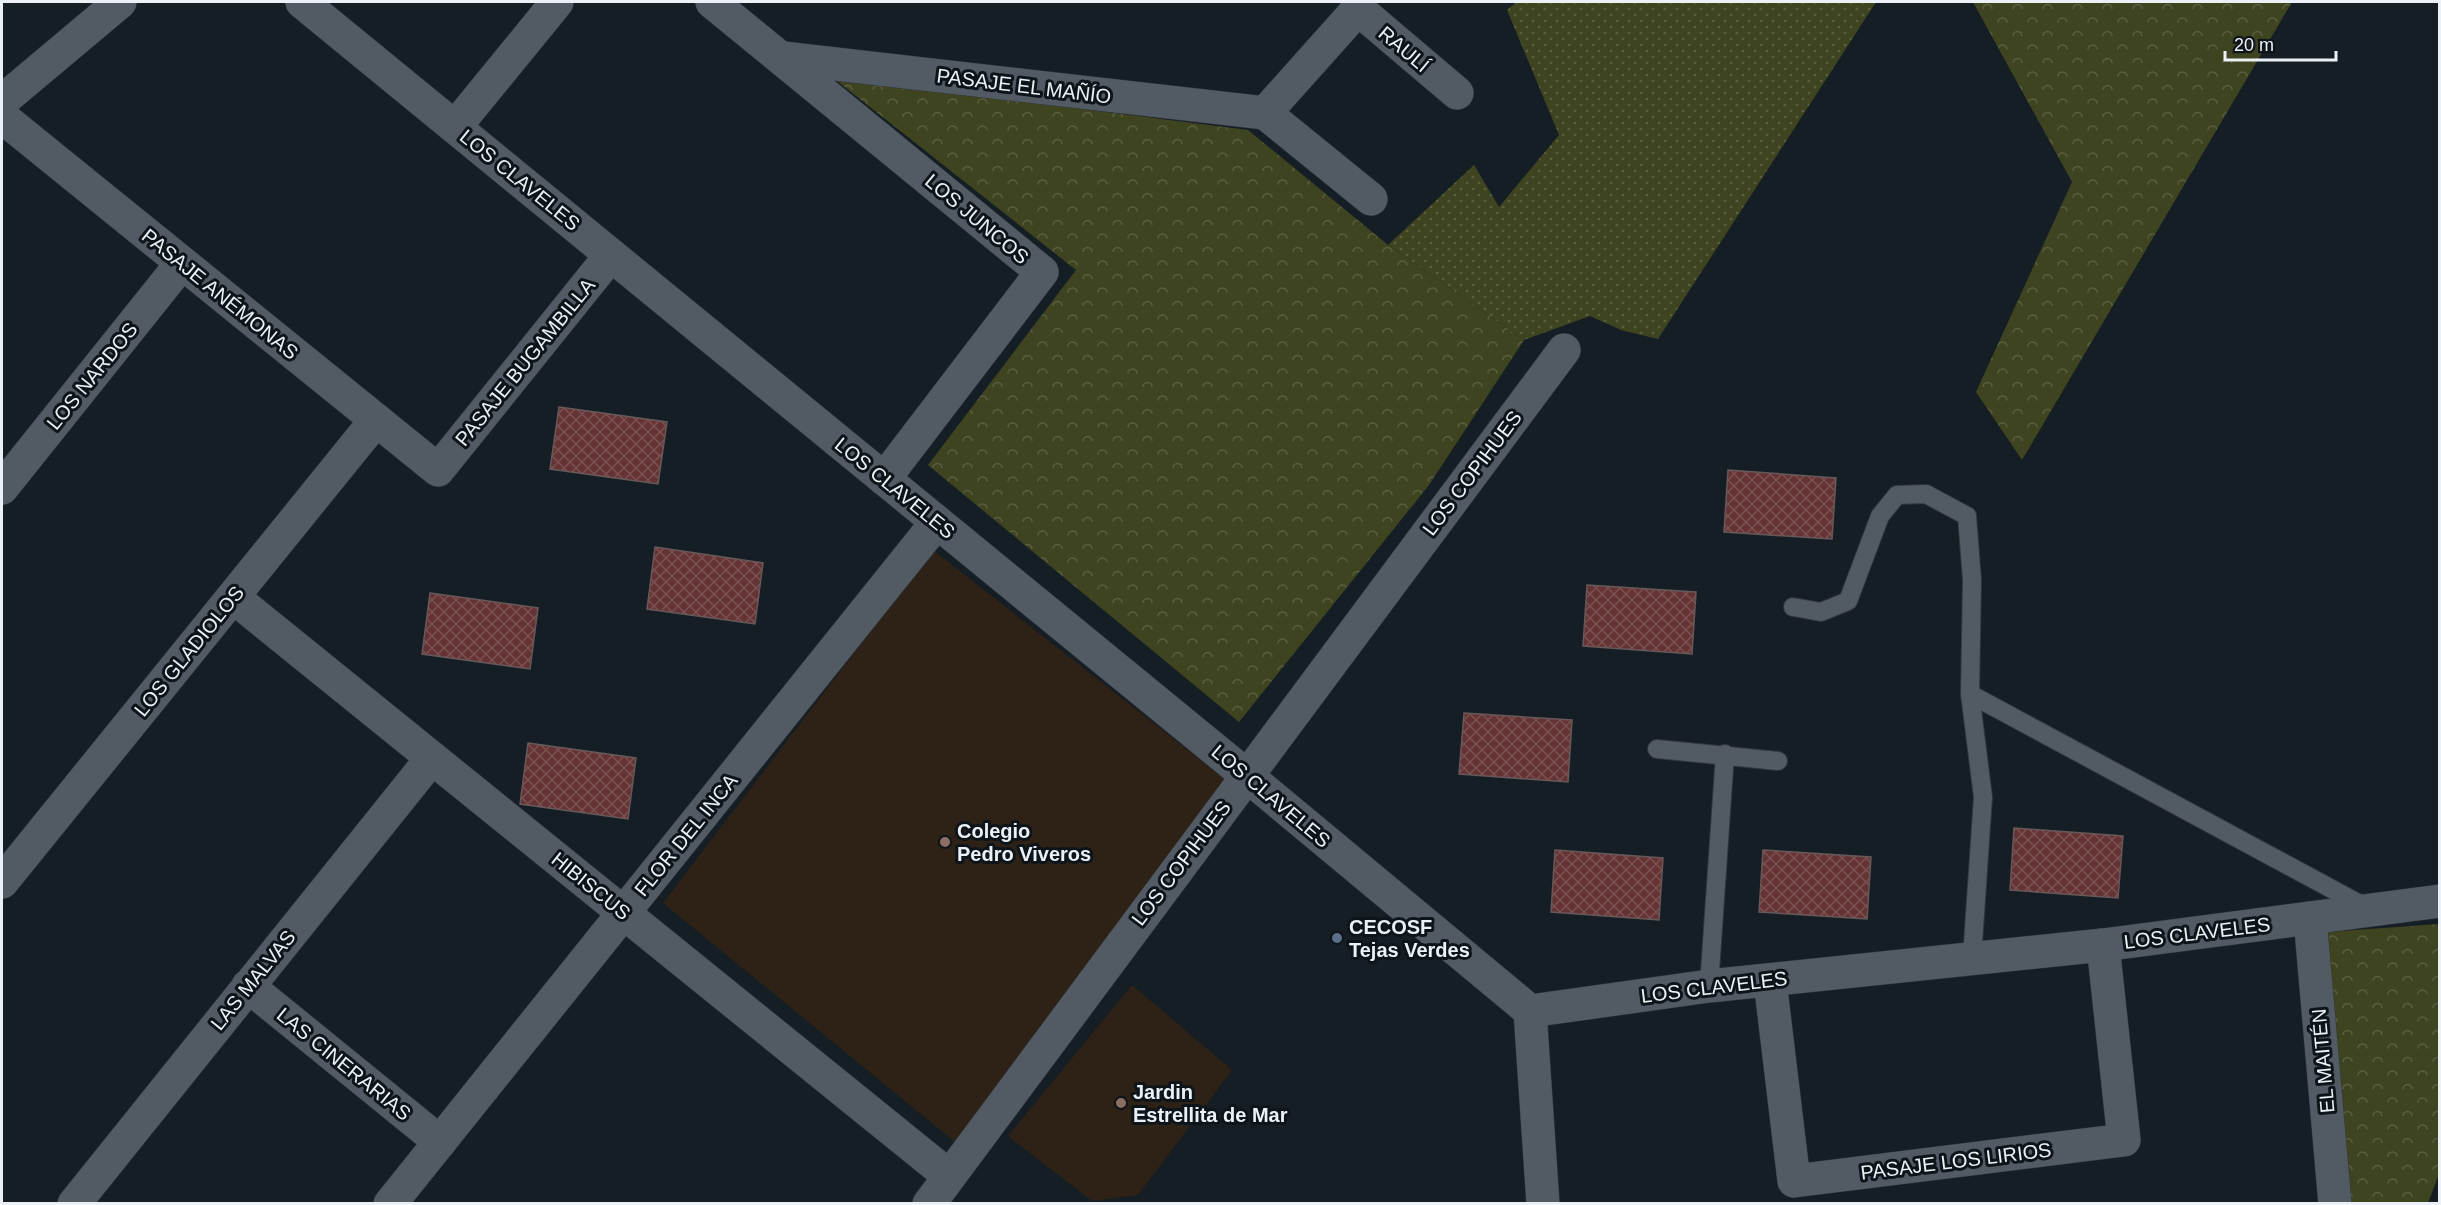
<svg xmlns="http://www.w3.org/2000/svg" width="2441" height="1205" viewBox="0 0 2441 1205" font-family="Arial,sans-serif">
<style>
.education{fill:#2e2115}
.grass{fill:url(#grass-dots)}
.forest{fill:url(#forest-crowns)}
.building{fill:url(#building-cross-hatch);stroke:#675959;stroke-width:1.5}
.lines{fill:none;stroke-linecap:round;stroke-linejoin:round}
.service-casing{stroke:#31373c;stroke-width:20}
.minor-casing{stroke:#31373c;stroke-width:34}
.tertiary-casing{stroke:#31373c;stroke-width:34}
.service{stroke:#525b63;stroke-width:18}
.minor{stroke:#525b63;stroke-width:33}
.tertiary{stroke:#525b63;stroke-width:33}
.education-dot{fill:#8d6e63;stroke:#0d151b;stroke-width:2}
.service-dot{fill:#5c6f8a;stroke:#0d151b;stroke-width:2}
.labels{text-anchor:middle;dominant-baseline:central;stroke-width:6;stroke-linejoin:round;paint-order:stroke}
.street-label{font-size:20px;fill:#ebf1f6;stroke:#0d151b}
.poi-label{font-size:20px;font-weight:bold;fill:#ebf1f6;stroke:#0d151b;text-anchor:start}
</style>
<defs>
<pattern id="grass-dots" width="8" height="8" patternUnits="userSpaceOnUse" patternTransform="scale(1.5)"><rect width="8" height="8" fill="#3e441f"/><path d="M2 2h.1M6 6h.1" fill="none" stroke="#5a5f40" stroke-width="1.8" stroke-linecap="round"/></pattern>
<pattern id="forest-crowns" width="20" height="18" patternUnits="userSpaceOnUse" patternTransform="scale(1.5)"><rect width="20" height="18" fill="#3e441f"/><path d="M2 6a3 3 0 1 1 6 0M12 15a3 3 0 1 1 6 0" fill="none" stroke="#5a5f40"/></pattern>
<pattern id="building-cross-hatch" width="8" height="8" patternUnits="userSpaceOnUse" patternTransform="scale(1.5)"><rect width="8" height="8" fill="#653334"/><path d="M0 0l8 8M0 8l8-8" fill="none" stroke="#7b5152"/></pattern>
</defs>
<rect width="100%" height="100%" fill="#161e25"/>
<g class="education">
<path d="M933 550 1226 780 955 1142 663 903Z"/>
<path d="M1132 985 1232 1070 1138 1195 1092 1201 1008 1136Z"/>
</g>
<path class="grass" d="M1517 2H1876L1658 339 1621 330 1590 316 1524 340 1388 245 1474 165 1499 207 1559 135 1507 10Z"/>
<g class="forest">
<path d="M1973 2H2292L2022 460 1976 392 2072 182Z"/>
<path d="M832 77 1248 130 1388 245 1524 340 1429 485 1239 722 928 465 1076 270Z"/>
<path d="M2439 924 2440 1171 2428 1203H2350L2327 932Z"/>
</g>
<g class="building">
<path d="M559 407 667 422 658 484 550 469Z"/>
<path d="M1728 470 1836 478 1832 539 1724 532Z"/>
<path d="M655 547 763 563 755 624 647 609Z"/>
<path d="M1587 585 1696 592 1692 654 1583 646Z"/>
<path d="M430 593 538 608 530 669 422 654Z"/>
<path d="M1464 713 1572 720 1568 782 1459 774Z"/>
<path d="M528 743 636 758 628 819 520 804Z"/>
<path d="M2014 828 2123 836 2118 898 2010 890Z"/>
<path d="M1555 850 1663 858 1659 920 1551 912Z"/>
<path d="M1763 850 1871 857 1867 919 1759 912Z"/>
</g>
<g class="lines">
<defs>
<g id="service">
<path d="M1793 607 1821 612 1848 601 1880 516 1897 495 1926 494 1967 516 1972 580 1970 694 1983 797 1972 958"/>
<path d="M1970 694 2367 908"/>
<path d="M1657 749 1778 761"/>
<path d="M1709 986 1725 754"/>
</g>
<g id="minor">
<path d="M302 2 1246 775 1530 1011 1709 986 2103 945 2440 901"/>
<path d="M712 2 1042 272 884 479"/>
<path d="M1358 9 1457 93"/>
<path d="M783 58 1265 113 1358 9"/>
<path d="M1265 113 1371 199"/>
<path d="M2 117 438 470 611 255"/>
<path d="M455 127 557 2"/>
<path d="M2 488 182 263"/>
<path d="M233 597 949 1176"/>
<path d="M2 882 376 420"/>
<path d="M2310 918 2335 1204"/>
<path d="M1770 981 1794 1181 2124 1140 2103 945"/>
<path d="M248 986 440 1142"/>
<path d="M1530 1011 1543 1204"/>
<path d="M74 1204 432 758"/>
<path d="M390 1204 937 522"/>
<path d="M929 1204 1564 350"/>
</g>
<path id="tertiary" d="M2 101 120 2"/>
</defs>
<use href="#service" class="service-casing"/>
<use href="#minor" class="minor-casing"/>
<use href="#tertiary" class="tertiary-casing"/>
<use href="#service" class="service"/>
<use href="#minor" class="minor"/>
<use href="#tertiary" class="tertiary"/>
</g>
<g class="education-dot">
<circle cx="945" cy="842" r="6"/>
<circle cx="1121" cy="1103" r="6"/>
</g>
<circle class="service-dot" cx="1337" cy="938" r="6"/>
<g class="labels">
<g class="street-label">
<text transform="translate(1404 49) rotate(40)">RAULÍ</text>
<text transform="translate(1024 86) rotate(7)">PASAJE EL MAÑÍO</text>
<text transform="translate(520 180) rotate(39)">LOS CLAVELES</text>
<text transform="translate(977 219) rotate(40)">LOS JUNCOS</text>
<text transform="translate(220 294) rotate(39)">PASAJE ANÉMONAS</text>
<text transform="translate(525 362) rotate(-51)">PASAJE BUGAMBILLA</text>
<text transform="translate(92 376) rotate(-51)">LOS NARDOS</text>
<text transform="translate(1472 473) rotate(-53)">LOS COPIHUES</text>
<text transform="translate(895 488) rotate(39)">LOS CLAVELES</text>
<text transform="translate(189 651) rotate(-51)">LOS GLADIOLOS</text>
<text transform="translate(1271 796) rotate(40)">LOS CLAVELES</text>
<text transform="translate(686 835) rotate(-51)">FLOR DEL INCA</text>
<text transform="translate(1181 863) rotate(-53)">LOS COPIHUES</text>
<text transform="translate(591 886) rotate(39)">HIBISCUS</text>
<text transform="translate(2197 933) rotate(-7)">LOS CLAVELES</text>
<text transform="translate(253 980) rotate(-51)">LAS MALVAS</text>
<text transform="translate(1714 987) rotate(-7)">LOS CLAVELES</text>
<text transform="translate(2323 1061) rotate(-95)">EL MAITÉN</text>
<text transform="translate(344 1064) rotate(39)">LAS CINERARIAS</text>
<text transform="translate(1956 1161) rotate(-7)">PASAJE LOS LIRIOS</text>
</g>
<g class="poi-label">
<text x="957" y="831">Colegio<tspan x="957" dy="23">Pedro Viveros</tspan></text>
<text x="1349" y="927">CECOSF<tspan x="1349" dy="23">Tejas Verdes</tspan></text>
<text x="1133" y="1092">Jardin<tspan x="1133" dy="23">Estrellita de Mar</tspan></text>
</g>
</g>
<rect width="2441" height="1205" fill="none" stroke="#ebf1f6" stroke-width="6"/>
<path d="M2225 51v9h111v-9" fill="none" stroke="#ebf1f6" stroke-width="3"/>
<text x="2234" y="51" font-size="18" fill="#ebf1f6" stroke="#0d151b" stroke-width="4.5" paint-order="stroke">20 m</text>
</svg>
